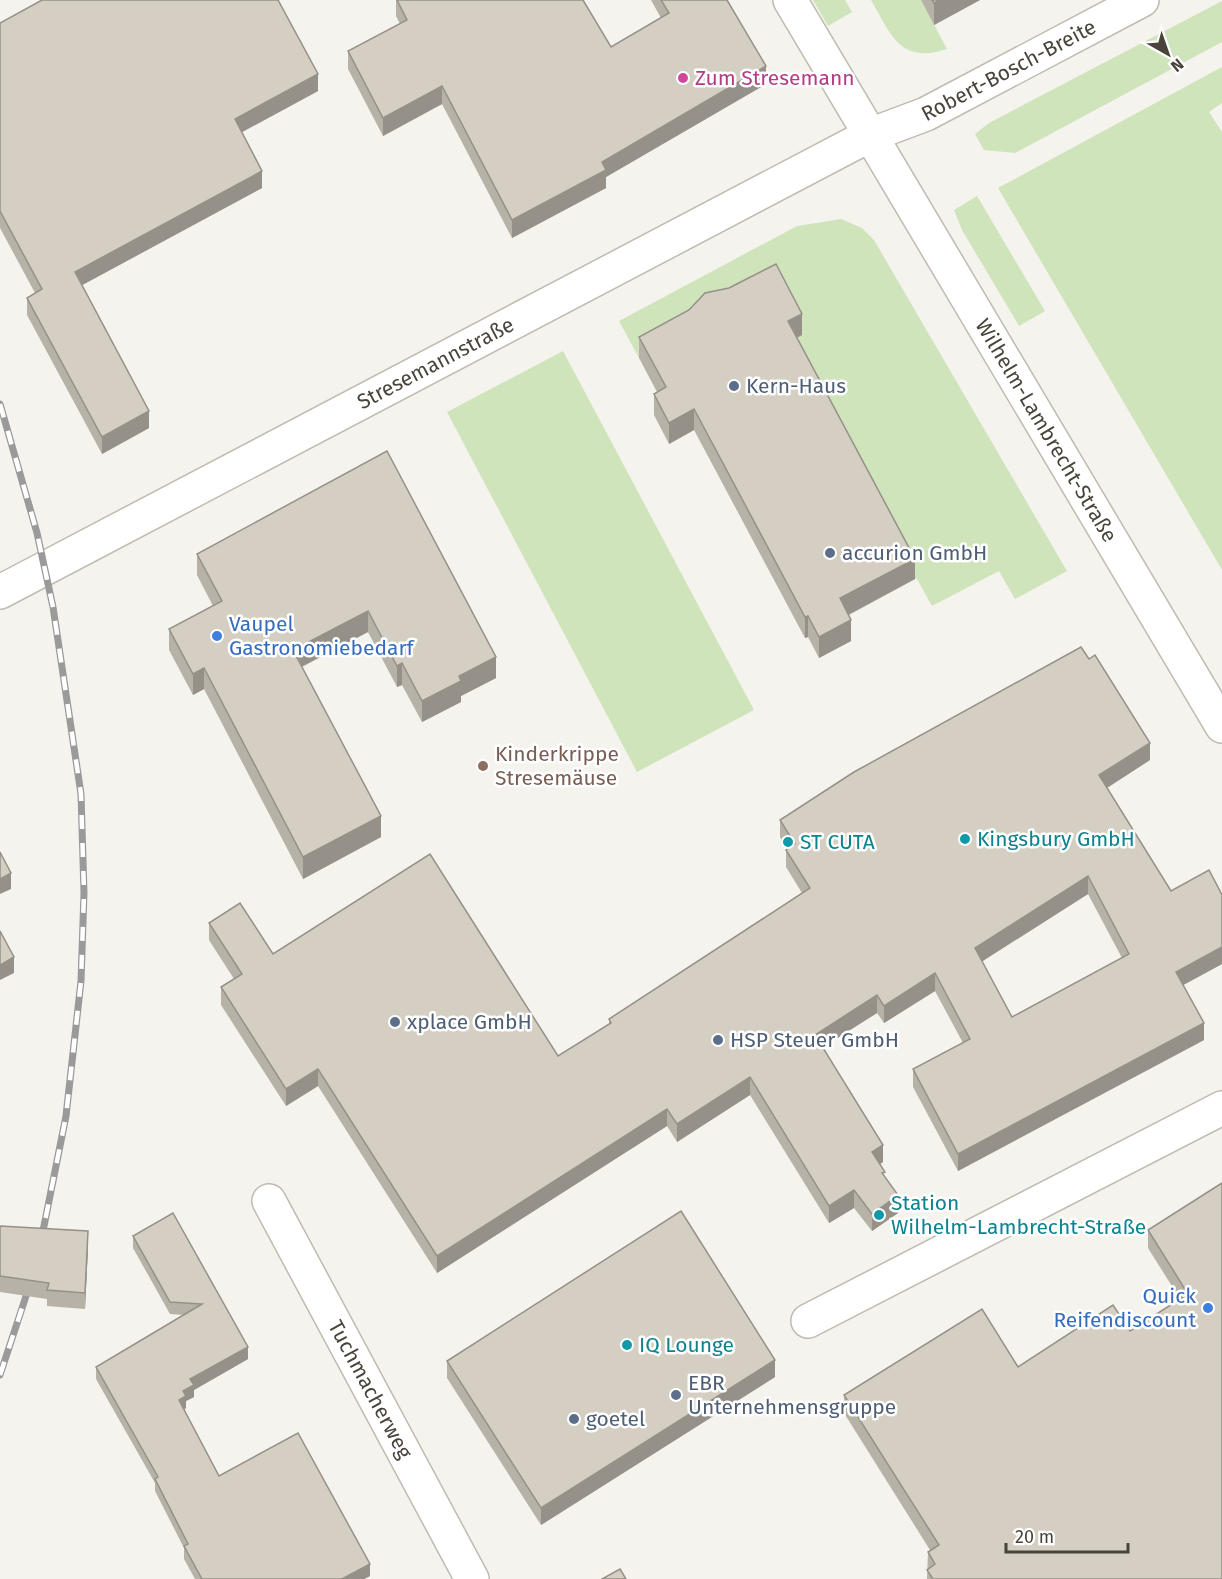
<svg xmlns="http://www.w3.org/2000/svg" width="1222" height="1579" viewBox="0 0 1222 1579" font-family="'Fira Sans',sans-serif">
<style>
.green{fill:#cfe4bb}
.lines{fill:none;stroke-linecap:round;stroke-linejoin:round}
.minor-casing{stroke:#bfbbb0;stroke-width:36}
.minor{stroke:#fff;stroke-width:33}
.rail-casing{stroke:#9a9a9a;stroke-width:7}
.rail{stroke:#fff;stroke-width:4.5;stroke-dasharray:14;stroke-linecap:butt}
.wall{fill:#b7b2a8;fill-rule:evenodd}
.shaded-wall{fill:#959188}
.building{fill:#d5cfc3;stroke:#959188;stroke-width:1.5;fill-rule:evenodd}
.hotel-dot{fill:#d1479c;stroke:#fff;stroke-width:2}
.service-dot{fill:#5c6f8a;stroke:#fff;stroke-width:2}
.shop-dot{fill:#3f7fe0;stroke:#fff;stroke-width:2}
.education-dot{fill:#8d6e63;stroke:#fff;stroke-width:2}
.culture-dot{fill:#0f9aa8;stroke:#fff;stroke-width:2}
.labels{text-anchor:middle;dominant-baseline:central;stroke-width:5;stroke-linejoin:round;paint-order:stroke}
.street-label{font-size:21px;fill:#49443b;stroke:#fff}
.hotel-label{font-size:21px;fill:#b23c85;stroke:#fff;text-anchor:start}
.service-label{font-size:21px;fill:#4e5e75;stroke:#fff;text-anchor:start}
.shop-label{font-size:21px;fill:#366cbe;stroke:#fff;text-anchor:start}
.education-label{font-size:21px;fill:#785e54;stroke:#fff;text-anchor:start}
.culture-label{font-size:21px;fill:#0d838f;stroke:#fff;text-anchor:start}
</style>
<rect width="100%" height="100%" fill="#f5f3ed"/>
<g class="green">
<path d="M813 0H845L852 12 828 26Z"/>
<path d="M871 0H921L947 49C900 64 892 36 871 0Z"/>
<path d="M1222 1V42L1015 153 984 150 975 134 989 123Z"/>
<path d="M1222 67V103L1209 112 1222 132V570L998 188Z"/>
<path d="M977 196 1045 311 1019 326 962 230 954 210Z"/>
<path d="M841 219 862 228 874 240 1067 571 1015 599 999 571 932 606 917 579H915L689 331 639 358 619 321 797 226Z"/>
<path d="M563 351 754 710 637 772 447 412Z"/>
</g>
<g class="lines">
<defs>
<g id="minor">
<path id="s1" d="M790 0 1222 726"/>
<path id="s2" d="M0 592 870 135 926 114 1142 0"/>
<path id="s3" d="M269 1201 472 1579"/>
<path d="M808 1321 1222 1108"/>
</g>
</defs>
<use href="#minor" class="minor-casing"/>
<use href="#minor" class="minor"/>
<defs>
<g id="rail">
<path d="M0 404 37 533 53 607 81 794 84 893 81 981 66 1116 40 1246"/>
<path d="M0 1375 31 1281"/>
</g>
</defs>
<use href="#rail" class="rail-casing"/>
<use href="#rail" class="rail"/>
</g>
<g class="wall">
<path d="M396 0H583L611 47 661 18 651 0H727L766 84 606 177V188L512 238 442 104 383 136 348 69V51L400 24 396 16Z"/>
<path d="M921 0H980L934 25Z"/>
<path d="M0 23 318 91 242 132 262 188 82 285 149 428 102 454 27 315V298L35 293 0 228Z"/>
<path d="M689 310 802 335 797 338 915 579 849 615 851 641 819 658 808 637 805 638 694 430 669 444 654 415V394L657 392 639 358V337Z"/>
<path d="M387 451 496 678 461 696V702L422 722 402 685 397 687 368 632 302 667 381 837 303 879 204 689 193 695 169 650V629L213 606 197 575V554Z"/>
<path d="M1150 760 1107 788 1171 891 1222 895V964L1183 985 1204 1040 958 1171 913 1087V1069L963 1043 935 991 884 1023 877 1013 823 1047 883 1162 880 1164 898 1213 872 1231 854 1208 829 1223 750 1095 677 1142 667 1126 437 1273 318 1086 286 1106 221 1005V987L234 979 209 940V923L273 954 558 1056 609 1024V1019L802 893 786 867V850L787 849 780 837V820ZM1088 894 1122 958 1012 1017 982 961Z"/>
<path d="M1222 1183V1579H927L928 1552 930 1550 844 1413V1395L1018 1367 1130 1331 1180 1299 1148 1248V1230Z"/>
<path d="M173 1213 248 1359 194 1390V1397L186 1401V1408L184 1410 219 1476 370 1576 364 1579H195L184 1559V1548L155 1491V1483L96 1379V1367L184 1315 170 1314 133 1248V1236Z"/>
<path d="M0 1226 88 1247 85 1309 47 1306V1299L0 1292Z"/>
<path d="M447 1361 775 1377 541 1525 447 1378Z"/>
</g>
<g class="shaded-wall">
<path d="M940 0H980L934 25V3Z"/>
<path d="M766 66V84L606 177V188L512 238V220L602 162Z"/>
<path d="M318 74V91L235 136V119Z"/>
<path d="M442 86V104L383 136V118Z"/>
<path d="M262 171V188L75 289V272Z"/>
<path d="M802 314V335L788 342V321Z"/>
<path d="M694 409V430L669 444V423Z"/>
<path d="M149 411V428L102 454V437Z"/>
<path d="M915 559V579L840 619V598Z"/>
<path d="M368 611V632L293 671V650Z"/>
<path d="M808 616V637L805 638V617Z"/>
<path d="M851 620V641L819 658V637Z"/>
<path d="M496 657V678L461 696V702L422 722V701L459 676Z"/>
<path d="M402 663V685L397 687V666Z"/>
<path d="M204 668V689L193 695V674Z"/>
<path d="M1150 743V760L1099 793V775Z"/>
<path d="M381 816V837L303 879V857Z"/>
<path d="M11 873V889L0 894V879Z"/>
<path d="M1088 876V894L975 966V948Z"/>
<path d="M1222 947V964L1176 989V972Z"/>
<path d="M14 957V973L0 980V965Z"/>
<path d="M935 973V991L884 1023V1006Z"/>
<path d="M877 995V1013L815 1052V1035Z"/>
<path d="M1204 1023V1040L958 1171V1154Z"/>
<path d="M318 1069V1086L286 1106V1089Z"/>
<path d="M750 1077V1095L677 1142V1124Z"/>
<path d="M667 1109V1126L437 1273V1256Z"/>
<path d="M883 1145V1162L872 1169V1152Z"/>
<path d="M854 1190V1208L829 1223V1206Z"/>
<path d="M898 1195V1213L872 1231V1214Z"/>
<path d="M88 1231V1247L85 1309V1293Z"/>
<path d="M248 1347V1359L194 1390V1397L186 1401V1408L179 1412V1400L183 1391 190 1379Z"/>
<path d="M775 1360V1377L541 1525V1508Z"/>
<path d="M370 1564V1576L364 1579H342Z"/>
</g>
<g class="building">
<path d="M42 0H278L318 74 235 119 262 171 75 272 149 411 102 437 27 298 42 289 0 211V23Z"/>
<path d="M397 0H583L611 47 669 13 661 0H727L766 66 602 162 606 170 512 220 442 86 383 118 348 51 407 20Z"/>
<path d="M932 0H940L934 3Z"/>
<path d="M776 264 802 314 788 321 915 559 840 598 851 620 819 637 808 616 805 617 694 409 669 423 654 394 666 387 639 337 689 310 705 293 729 288Z"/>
<path d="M387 451 496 657 459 676 461 681 422 701 402 663 397 666 368 611 293 650 381 816 303 857 204 668 193 674 169 629 222 601 197 554Z"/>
<path d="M1081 647 1089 659 1095 655 1150 743 1099 775 1171 891 1209 870 1222 895V947L1176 972 1204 1023 958 1154 913 1069 970 1039 935 973 884 1006 877 995 815 1035 883 1145 872 1152 885 1172 882 1173 898 1195 872 1214 854 1190 829 1206 750 1077 677 1124 667 1109 437 1256 318 1069 286 1089 221 987 242 974 209 923 240 903 273 954 430 854 558 1056 611 1023 609 1019 810 888 786 850 795 844 780 820 854 772ZM1088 876 1129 954 1012 1017 975 948Z"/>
<path d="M0 852 11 873 0 879Z"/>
<path d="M0 931 14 957 0 965Z"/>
<path d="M1222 1183V1579H933L927 1570 935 1564 928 1552 939 1545 844 1395 982 1309 1018 1367 1113 1305 1130 1331 1188 1294 1148 1230Z"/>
<path d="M681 1211 775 1360 541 1508 447 1361Z"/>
<path d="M173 1213 248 1347 190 1379 194 1385 183 1391 186 1396 179 1400 219 1476 298 1433 370 1564 342 1579H202L184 1546 188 1544 155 1479 158 1477 96 1367 202 1304 170 1302 133 1236Z"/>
<path d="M0 1226 88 1231 85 1293 47 1290 49 1283 0 1276Z"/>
<path d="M620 1569 626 1579H602Z"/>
</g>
<circle class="hotel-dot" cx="683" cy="78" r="6"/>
<g class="service-dot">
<circle cx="734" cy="386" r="6"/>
<circle cx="830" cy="553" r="6"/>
<circle cx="395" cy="1022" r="6"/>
<circle cx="718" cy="1040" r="6"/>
<circle cx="676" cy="1395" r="6"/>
<circle cx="574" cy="1419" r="6"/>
</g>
<g class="shop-dot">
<circle cx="217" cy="636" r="6"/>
<circle cx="1208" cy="1308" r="6"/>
</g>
<circle class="education-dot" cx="483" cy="766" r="6"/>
<g class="culture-dot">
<circle cx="965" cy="839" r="6"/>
<circle cx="788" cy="842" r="6"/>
<circle cx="879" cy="1215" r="6"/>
<circle cx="627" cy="1345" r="6"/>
</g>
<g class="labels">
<g class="street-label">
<text stroke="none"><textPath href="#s2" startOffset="1136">Robert-Bosch-Breite</textPath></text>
<text stroke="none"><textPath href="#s2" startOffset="492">Stresemannstraße</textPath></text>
<text stroke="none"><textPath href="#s1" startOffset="501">Wilhelm-Lambrecht-Straße</textPath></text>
<text stroke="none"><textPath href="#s3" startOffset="214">Tuchmacherweg</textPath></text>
</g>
<g class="hotel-label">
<text x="695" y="78">Zum Stresemann</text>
</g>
<g class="service-label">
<text x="746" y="386">Kern-Haus</text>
<text x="842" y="553">accurion GmbH</text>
<text x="407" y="1022">xplace GmbH</text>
<text x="730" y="1040">HSP Steuer GmbH</text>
<text x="688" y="1383">EBR<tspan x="688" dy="24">Unternehmensgruppe</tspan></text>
<text x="586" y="1419">goetel</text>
</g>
<g class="shop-label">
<text x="229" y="624">Vaupel<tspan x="229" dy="24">Gastronomiebedarf</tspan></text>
<text x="1196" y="1296" text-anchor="end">Quick<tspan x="1196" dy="24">Reifendiscount</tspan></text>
</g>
<g class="education-label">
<text x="495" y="754">Kinderkrippe<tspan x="495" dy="24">Stresemäuse</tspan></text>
</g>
<g class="culture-label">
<text x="977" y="839">Kingsbury GmbH</text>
<text x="800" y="842">ST CUTA</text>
<text x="891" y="1203">Station<tspan x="891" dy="24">Wilhelm-Lambrecht-Straße</tspan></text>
<text x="639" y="1345">IQ Lounge</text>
</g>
</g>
<g transform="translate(1168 54) rotate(140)" stroke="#ffffff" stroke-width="4.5" paint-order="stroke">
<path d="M0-4.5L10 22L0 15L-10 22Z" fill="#49443b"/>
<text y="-9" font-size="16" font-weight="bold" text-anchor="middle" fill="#49443b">N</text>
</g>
<path d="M1006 1543v9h122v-9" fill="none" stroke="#49443b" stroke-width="3"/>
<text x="1015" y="1543" font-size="18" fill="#49443b" stroke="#ffffff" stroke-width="4.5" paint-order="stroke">20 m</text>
</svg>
